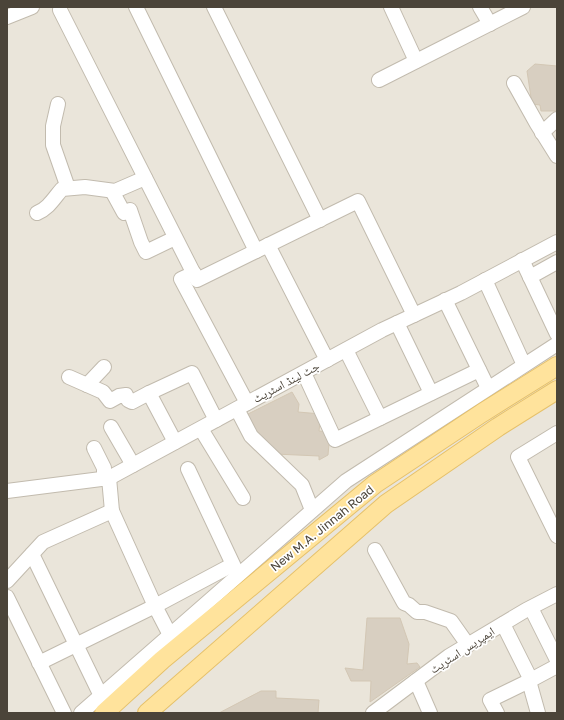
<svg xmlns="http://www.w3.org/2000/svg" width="564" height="720" viewBox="0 0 564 720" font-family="'Golos Text','Noto Naskh Arabic',sans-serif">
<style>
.residential{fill:#eae5da}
.building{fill:#d8cfc1;stroke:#d3c7b4}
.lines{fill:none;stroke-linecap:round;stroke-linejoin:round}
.minor-casing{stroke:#c2bbae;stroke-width:16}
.major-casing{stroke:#e6c16a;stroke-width:20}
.minor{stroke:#fff;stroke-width:14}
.major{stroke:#ffe39c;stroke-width:18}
.labels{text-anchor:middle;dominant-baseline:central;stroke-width:3.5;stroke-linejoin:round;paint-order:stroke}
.street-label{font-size:12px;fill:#4b4439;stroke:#fff}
</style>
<rect width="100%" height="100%" fill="#f6f3ec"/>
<rect class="residential" x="7" y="7" width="550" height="706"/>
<g class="building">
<path d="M535 64 557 66V111H541L540 105 532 104 527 71Z"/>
<path d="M292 392 299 404 298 412 321 414 319 431 330 432 328 455 319 460V456L275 454 266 446 244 416Z"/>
<path d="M367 618H400L409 644 407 664 417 663 420 667 370 702 371 681H351L345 668 363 670Z"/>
<path d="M261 691H276V698L319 700 318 713H219Z"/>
</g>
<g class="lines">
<defs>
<g id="minor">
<path d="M136 7 256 251"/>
<path d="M214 7 320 220"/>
<path d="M391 7 416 61"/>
<path d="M480 7 490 24"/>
<path d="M60 10 197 280 358 201 414 315"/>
<path d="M7 17 32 7"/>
<path d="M379 80 523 7"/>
<path d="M514 83 537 124 557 156"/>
<path d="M58 104 53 126V145L68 188"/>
<path d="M542 133 557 119"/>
<path d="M112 191 124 213 130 210 141 242 146 252 175 238"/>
<path d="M37 213C49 208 54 198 62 189L85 187 115 191 145 178"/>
<path d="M268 245 327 360"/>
<path d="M522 260 557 334"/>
<path d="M194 273 181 279 247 403"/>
<path d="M530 277 557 262"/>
<path d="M485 280 524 365"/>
<path d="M445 300 488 388"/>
<path d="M397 323 431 393"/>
<path d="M346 350 380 418"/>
<path d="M304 373 335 440 479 370"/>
<path d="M69 377 103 392 110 401 119 396 126 395 128 400 132 402 149 393"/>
<path d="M87 385 104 367"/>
<path d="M237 409 251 436 302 485 312 510"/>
<path d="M111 427 133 465"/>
<path d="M201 429 243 498"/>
<path d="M557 433 518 457 557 536"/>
<path d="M175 442 149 393 192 373 216 420"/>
<path d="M94 448 104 468V479"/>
<path d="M188 469 237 573"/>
<path d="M109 478 112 511 155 606 170 635"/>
<path d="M7 491 109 478 382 330 461 293 557 242"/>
<path d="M375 550 404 603 409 605 417 612H425L451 621 468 645"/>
<path d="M32 554 101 696"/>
<path d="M7 581 43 542 112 511"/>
<path d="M7 597 64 713"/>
<path d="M531 608 557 660"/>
<path d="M503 624 531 680"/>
<path d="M39 663 155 606 232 565"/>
<path d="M416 681 430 713"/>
<path d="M529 681 538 713"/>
<path d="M81 713 346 481 557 344"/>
<path d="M373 713 449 656 526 610 557 594"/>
<path d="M497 713 490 700 529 681 557 666"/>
</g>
<g id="major">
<path d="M104 713 162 660 375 484 482 413 557 366"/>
<path d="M147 713 386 504 498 427 557 390"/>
</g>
</defs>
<use href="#minor" class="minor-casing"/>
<use href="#major" class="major-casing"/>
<use href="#minor" class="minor"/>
<use href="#major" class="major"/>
</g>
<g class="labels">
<g class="street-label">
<text transform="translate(286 382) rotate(-28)">جٹ لینڈ اسٹریٹ</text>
<text transform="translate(322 528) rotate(-39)">New M.A. Jinnah Road</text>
<text transform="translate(462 650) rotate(-33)">ایمپریس اسٹریٹ</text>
</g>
</g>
<rect width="564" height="720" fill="none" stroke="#4b4439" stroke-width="16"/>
</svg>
